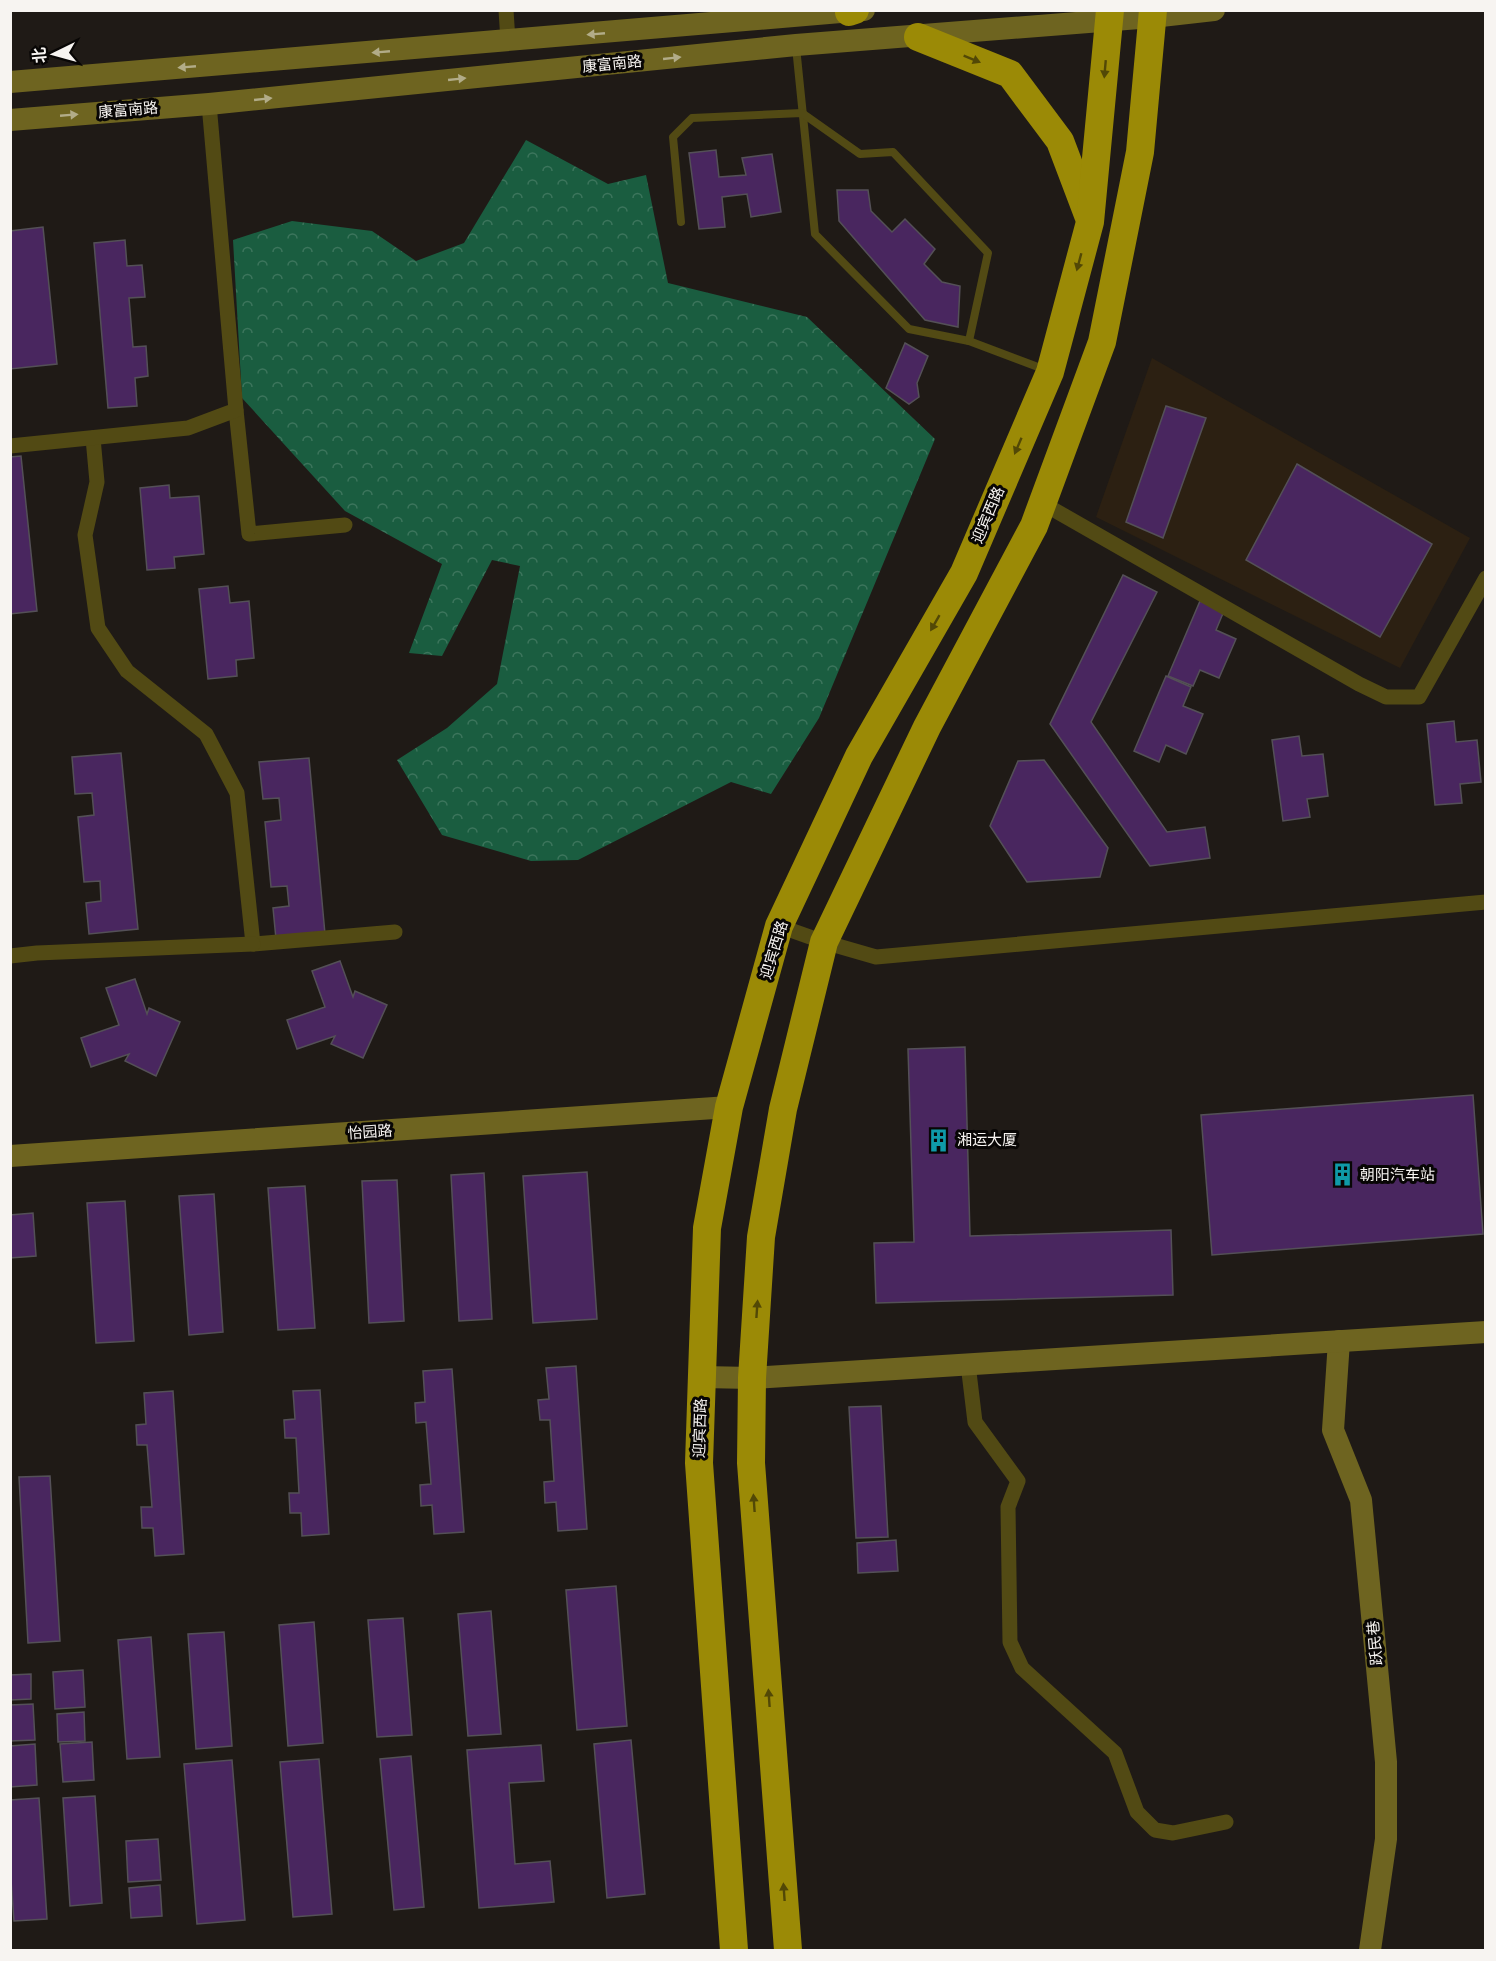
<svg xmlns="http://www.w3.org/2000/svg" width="1496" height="1961" viewBox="0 0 1496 1961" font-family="Signika,'Noto Sans SC',sans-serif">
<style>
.industrial{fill:#2c2012}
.forest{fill:url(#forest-crowns)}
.building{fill:#49265f;stroke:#545057;stroke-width:1.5}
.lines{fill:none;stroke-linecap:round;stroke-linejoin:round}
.lane{stroke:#524a14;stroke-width:8}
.street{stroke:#524a14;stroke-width:15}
.secondary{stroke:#6e6420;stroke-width:22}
.highway{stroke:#9b8a06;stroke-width:28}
.oneway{fill:#b2ac88}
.oneway2{fill:#524806}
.labels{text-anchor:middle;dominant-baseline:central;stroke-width:6;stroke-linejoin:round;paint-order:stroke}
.street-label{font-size:15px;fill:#f7f4f1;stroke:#080605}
.poi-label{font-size:15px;fill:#f7f4f1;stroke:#080605;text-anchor:start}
</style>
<defs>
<pattern id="forest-crowns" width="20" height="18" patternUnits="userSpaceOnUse" patternTransform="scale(1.5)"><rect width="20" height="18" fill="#1a5d40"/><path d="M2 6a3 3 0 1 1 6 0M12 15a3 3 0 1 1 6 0" fill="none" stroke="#3c755c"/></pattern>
</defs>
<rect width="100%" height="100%" fill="#1f1a16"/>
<path class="industrial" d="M1152 358 1470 538 1400 668 1096 517Z"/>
<path class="forest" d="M526 140 608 184 646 175 668 283 807 317 935 439 819 718 771 794 731 782 578 860 531 861 442 835 397 760 447 728 497 684 520 566 492 560 442 656 409 653 442 564 345 511 242 398 233 240 292 221 372 231 416 261 464 243Z"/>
<g class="building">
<path d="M716 150 719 177 746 175 742 158 772 154 781 212 751 217 747 194 722 197 725 227 699 229 689 153Z"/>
<path d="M837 190H868L871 211 892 232 905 219 935 249 924 264 942 282 960 286 958 327 925 320 839 221Z"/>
<path d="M43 227 57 364 10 369V231Z"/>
<path d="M125 240 127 266 142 265 145 297 129 298 133 347 146 346 148 376 135 378 137 406 108 408 94 243Z"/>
<path d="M905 343 928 356 917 383 919 397 909 404 886 388Z"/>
<path d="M1166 406 1206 418 1163 538 1126 522Z"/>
<path d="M21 456 37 611 10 614V457Z"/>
<path d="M1297 464 1432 544 1380 637 1246 560Z"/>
<path d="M169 485 170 498 199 496 204 554 174 557 175 568 147 570 140 488Z"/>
<path d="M1123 575 1157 592 1091 722 1167 832 1205 827 1210 858 1150 866 1050 724Z"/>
<path d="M228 586 230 603 249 601 254 658 236 660 237 676 208 679 199 589Z"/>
<path d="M1200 601 1224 611 1216 630 1236 639 1219 678 1200 670 1193 686 1168 676Z"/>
<path d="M1166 676 1191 687 1183 706 1203 714 1186 754 1166 745 1159 762 1134 751Z"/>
<path d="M1454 721 1456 742 1477 740 1481 782 1460 784 1462 803 1435 805 1427 724Z"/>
<path d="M1299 736 1302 756 1323 754 1328 796 1307 799 1310 817 1283 821 1272 740Z"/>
<path d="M121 753 138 929 89 934 86 903 101 901 100 881 84 882 78 817 94 815 92 793 75 794 72 757Z"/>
<path d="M309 758 325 934 276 939 273 908 289 906 287 886 271 887 265 822 281 820 279 798 263 799 259 762Z"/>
<path d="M1044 760 1108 848 1100 877 1027 882 990 826 1018 761Z"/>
<path d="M340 961 353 997 355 991 387 1005 363 1058 331 1044 335 1036 297 1049 287 1020 325 1007 312 971Z"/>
<path d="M135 979 147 1014 149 1008 180 1022 156 1076 125 1061 129 1054 91 1067 81 1038 119 1025 106 988Z"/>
<path d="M965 1047 970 1236 1171 1230 1173 1295 876 1303 874 1243 914 1242 908 1049Z"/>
<path d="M1473 1095 1483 1234 1212 1255 1201 1115Z"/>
<path d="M587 1172 597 1319 533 1323 523 1176Z"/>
<path d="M484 1173 492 1319 459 1321 451 1175Z"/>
<path d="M397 1180 404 1321 369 1323 362 1181Z"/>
<path d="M305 1186 315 1328 278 1330 268 1188Z"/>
<path d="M214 1194 223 1332 189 1335 179 1196Z"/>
<path d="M125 1201 134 1341 96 1343 87 1203Z"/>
<path d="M33 1213 36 1256 10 1258V1215Z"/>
<path d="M576 1366 587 1529 558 1531 556 1502 545 1503 544 1482 554 1481 550 1420H540L538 1400 549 1399 546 1368Z"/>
<path d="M452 1369 464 1532 434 1534 432 1505 421 1506 420 1485 431 1484 426 1422 416 1423 415 1403 425 1402 423 1371Z"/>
<path d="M320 1390 329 1534 302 1536 301 1513H290L289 1493H299L296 1438H285L284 1420 295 1419 293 1391Z"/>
<path d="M173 1391 184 1554 155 1556 153 1528H142L141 1507H152L147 1445H137L136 1425 146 1424 144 1393Z"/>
<path d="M881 1406 888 1537 856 1538 849 1407Z"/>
<path d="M50 1476 60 1641 28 1643 19 1477Z"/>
<path d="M896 1540 898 1571 858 1573 857 1543Z"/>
<path d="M616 1586 627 1726 577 1730 566 1590Z"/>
<path d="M491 1611 501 1734 468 1736 458 1614Z"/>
<path d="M403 1618 412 1735 377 1737 368 1620Z"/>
<path d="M314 1622 323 1743 288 1746 279 1625Z"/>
<path d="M224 1632 232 1746 196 1749 188 1634Z"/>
<path d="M151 1637 160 1757 127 1759 118 1640Z"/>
<path d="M83 1670 85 1707 55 1709 53 1672Z"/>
<path d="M31 1674V1699L10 1700V1675Z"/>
<path d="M33 1704 35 1740 10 1741V1705Z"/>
<path d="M84 1712 85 1741 58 1742 57 1714Z"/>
<path d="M631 1740 645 1894 607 1898 594 1744Z"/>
<path d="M92 1742 94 1780 63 1782 60 1744Z"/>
<path d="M35 1744 37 1785 10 1787V1746Z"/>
<path d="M541 1745 544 1781 509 1783 515 1864 550 1861 554 1902 479 1908 467 1750Z"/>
<path d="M411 1756 424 1907 394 1910 380 1759Z"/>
<path d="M319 1759 332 1914 293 1917 280 1762Z"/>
<path d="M232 1760 245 1920 197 1924 184 1764Z"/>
<path d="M95 1796 102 1903 70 1906 63 1798Z"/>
<path d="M39 1798 47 1919 14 1921 10 1866V1800Z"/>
<path d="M158 1839 161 1880 128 1882 126 1841Z"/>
<path d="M160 1885 162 1916 131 1918 129 1888Z"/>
</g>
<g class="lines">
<g class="lane">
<path d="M796 47 815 234 909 329 969 341 1046 370"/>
<path d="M681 222 673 137 692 118 802 113 860 154 893 152 988 253 969 341"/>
</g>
<g class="street">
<path d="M506 10 508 41"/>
<path d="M236 410 249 534 345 525"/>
<path d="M93 438 97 482 85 535 98 628 127 671 206 734 237 793 253 944 395 932"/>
<path d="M10 446 188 428 236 410 209 104"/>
<path d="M1042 503 1359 684 1386 697H1419L1486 578"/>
<path d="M779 926 824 942 876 957 1486 902"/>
<path d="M10 956 37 953 253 944"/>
<path d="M968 1364 975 1422 1018 1481 1008 1507 1010 1642 1022 1668 1115 1753 1137 1812 1155 1830 1173 1833 1226 1822"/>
</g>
<g class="secondary">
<path d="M10 82 864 10"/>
<path d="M10 120 209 104 796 45 1152 17 1214 10"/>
<path d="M10 1156 729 1107"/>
<path d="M1339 1341 1333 1430 1361 1500 1386 1762V1839L1370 1950"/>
<path d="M702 1377 752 1378 1486 1332"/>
</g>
<g class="highway">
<path d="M849 12 855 10"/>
<path d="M918 37 1010 74 1060 141 1088 215"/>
<path d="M734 1950 699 1463 707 1228 729 1107 779 926 859 756 964 573 1050 372 1090 222 1110 10"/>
<path d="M788 1950 751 1463 752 1378 761 1237 783 1109 824 942 927 727 1034 526 1102 342 1140 152 1153 10"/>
</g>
</g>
<defs><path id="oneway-solid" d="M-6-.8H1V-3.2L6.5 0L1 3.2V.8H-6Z" transform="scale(1.5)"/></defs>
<g class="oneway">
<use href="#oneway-solid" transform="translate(596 34) rotate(175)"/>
<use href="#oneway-solid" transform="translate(381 52) rotate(175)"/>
<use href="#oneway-solid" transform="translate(672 58) rotate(-6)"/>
<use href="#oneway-solid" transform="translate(187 67) rotate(175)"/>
<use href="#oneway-solid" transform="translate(457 79) rotate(-6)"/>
<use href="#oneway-solid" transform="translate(263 99) rotate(-6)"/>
<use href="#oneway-solid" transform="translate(69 115) rotate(-5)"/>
</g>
<g class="oneway2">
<use href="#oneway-solid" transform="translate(972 59) rotate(22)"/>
<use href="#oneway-solid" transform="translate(1105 69) rotate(95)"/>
<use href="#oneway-solid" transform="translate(1079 262) rotate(105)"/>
<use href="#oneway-solid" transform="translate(1018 446) rotate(113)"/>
<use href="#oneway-solid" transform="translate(935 623) rotate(120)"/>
<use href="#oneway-solid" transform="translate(757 1309) rotate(-86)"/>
<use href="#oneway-solid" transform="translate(754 1503) rotate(-94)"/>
<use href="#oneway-solid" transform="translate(769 1698) rotate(-94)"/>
<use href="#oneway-solid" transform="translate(784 1892) rotate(-94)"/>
</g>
<defs>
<symbol id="building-bare" viewBox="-9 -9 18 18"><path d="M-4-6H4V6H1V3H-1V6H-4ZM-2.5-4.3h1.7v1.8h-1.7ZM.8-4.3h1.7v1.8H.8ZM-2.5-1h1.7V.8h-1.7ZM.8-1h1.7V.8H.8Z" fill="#0f9aa8" stroke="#080605" stroke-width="2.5" paint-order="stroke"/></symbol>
</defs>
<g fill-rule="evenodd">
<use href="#building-bare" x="922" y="1124" width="33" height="33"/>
<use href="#building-bare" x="1326" y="1158" width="33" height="33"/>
</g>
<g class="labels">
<g class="street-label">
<text transform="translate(612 64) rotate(-6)">康富南路</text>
<text transform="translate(128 110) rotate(-5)">康富南路</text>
<text transform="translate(988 515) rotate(-67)">迎宾西路</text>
<text transform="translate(774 950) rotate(-73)">迎宾西路</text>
<text transform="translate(370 1132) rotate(-4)">怡园路</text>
<text transform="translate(700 1428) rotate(-88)">迎宾西路</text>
<text transform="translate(1375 1643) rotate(-95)">跃民巷</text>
</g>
<g class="poi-label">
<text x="957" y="1140">湘运大厦</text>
<text x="1360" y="1175">朝阳汽车站</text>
</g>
</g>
<rect width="1496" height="1961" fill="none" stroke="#f7f4f1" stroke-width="24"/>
<g transform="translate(54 54) rotate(265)" stroke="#080605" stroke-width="4.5" paint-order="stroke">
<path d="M0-4.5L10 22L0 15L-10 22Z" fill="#f7f4f1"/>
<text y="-9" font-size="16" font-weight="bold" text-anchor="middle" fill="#f7f4f1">北</text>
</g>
</svg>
